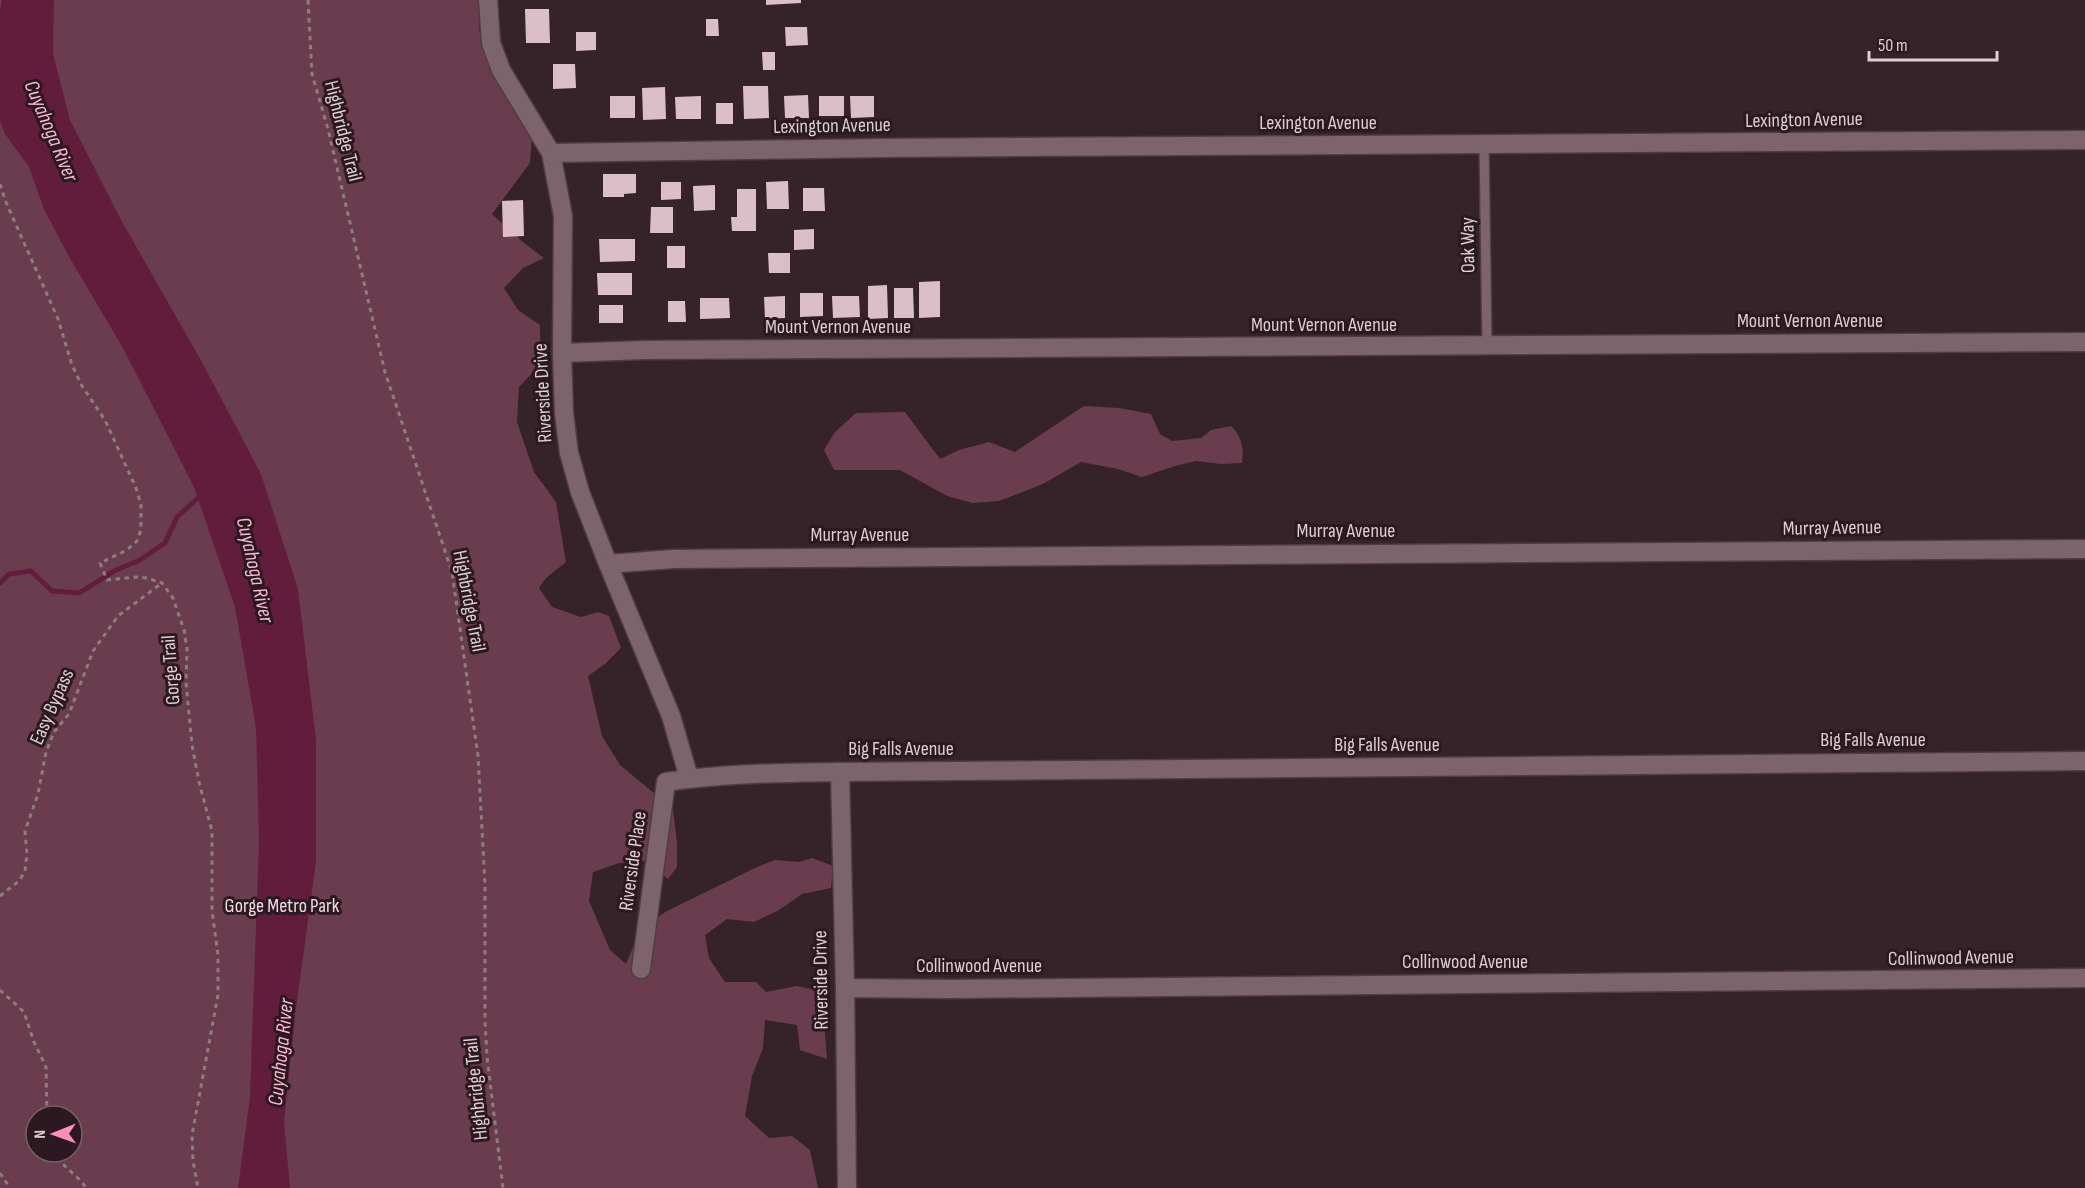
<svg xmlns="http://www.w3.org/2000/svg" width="2085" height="1188" viewBox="0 0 2085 1188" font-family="'Sofia Sans Condensed',sans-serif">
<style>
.green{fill:#693d4e;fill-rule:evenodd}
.water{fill:#621d3d}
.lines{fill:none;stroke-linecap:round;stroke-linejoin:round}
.stream{stroke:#621d3d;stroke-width:5}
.building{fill:#dbbec8}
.lane-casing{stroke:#4f3d44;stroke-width:12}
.street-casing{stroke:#4f3d44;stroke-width:21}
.path{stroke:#8d7c81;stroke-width:3;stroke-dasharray:4.5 4.5;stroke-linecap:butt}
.lane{stroke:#7c636c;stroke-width:9}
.street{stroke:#7c636c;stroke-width:18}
.labels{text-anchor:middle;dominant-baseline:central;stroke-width:6;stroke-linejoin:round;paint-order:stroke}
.street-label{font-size:20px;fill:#dcced2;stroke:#2c1820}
.park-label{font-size:20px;fill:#f1dae2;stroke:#2c1820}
.water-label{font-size:21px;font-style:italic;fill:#fab9d0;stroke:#2c1820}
</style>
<rect width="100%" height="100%" fill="#362229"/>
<g class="green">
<path d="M0 0H479V29L488 61 532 136 530 163 492 214 524 243 544 258 523 268 504 288 518 310 540 325C540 358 545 362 519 387L517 422 534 472 556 502 566 562 546 578 539 588 552 607 581 617 598 612 609 616 621 648 605 664 588 676 602 736 620 765 673 809 677 843V867L668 879 647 861 619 863 593 872 589 901 610 950 626 964 641 928 667 911 757 867 775 860 799 862 812 858 833 866 831 888 802 894 779 910 754 922 727 919 705 935 709 958 725 982H756L766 992 797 986 828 993 824 1022 827 1059 800 1050 797 1025 765 1020 763 1048 752 1076 745 1116 769 1138 792 1136 810 1150 818 1188H0ZM36 1116H72V1152H36Z"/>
<path d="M1084 406 1119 408 1151 414 1160 434 1172 441 1201 438 1211 430 1231 426C1242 437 1244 448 1242 463L1221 464 1196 461 1175 466 1142 477 1118 469 1081 462 1043 484 999 501 973 503 947 496 900 470H834L824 450 835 432 856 413 905 412 940 459 959 450 989 442 1015 452Z"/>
</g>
<path class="water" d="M2 0H54L53 54 70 120 120 218 203 364 261 474 298 589 316 740V862L296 1008 284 1122 290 1188H238L250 1097 259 841 256 728 235 607 194 487 123 348 68 255 44 209 29 167 5 134 0 121V11Z"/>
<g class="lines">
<path class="stream" d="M0 583 9 574 31 571 52 591 79 593 116 570 140 560 165 543 177 517 198 498"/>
</g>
<g class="building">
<path d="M766 0H801V3L766 5Z"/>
<path d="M525 9H549L550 43H526Z"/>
<path d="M706 19H718L719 36H706Z"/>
<path d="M785 27H807L808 45 786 46Z"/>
<path d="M576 32H596V50L576 51Z"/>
<path d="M762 52H775V70H763Z"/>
<path d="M553 64H575L576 88 553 89Z"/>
<path d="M743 86H768L769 118 744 119Z"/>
<path d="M665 87 666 119 643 120 642 88Z"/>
<path d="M808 95 809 118H785L784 96Z"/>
<rect x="610" y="96" width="25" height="22"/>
<path d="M701 96V119H676L675 97Z"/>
<rect x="819" y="96" width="25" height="20"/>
<path d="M850 96H874V117L851 118Z"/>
<rect x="716" y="103" width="17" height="21"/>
<path d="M603 174H636V193L624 194V197H603Z"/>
<path d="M788 181 789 209H767L766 182Z"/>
<path d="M661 182H681V199L661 200Z"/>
<path d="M715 185V210L694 211 693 186Z"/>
<path d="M803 188H824L825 211H803Z"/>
<path d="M737 189H756V231H732L731 217H737Z"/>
<path d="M523 200 524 236 503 237 502 201Z"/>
<path d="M651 207H673V233H650Z"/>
<path d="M814 229V249L794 250V230Z"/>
<path d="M599 239H635V261L600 262Z"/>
<rect x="667" y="246" width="18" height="22"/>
<path d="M768 253H790V273H769Z"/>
<path d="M597 273H632V295H598Z"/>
<path d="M940 281V317L919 318V282Z"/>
<path d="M887 285 888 318 868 319V286Z"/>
<path d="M894 288H913L914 318H894Z"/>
<path d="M800 293H823V316L800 317Z"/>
<path d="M785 296V318L765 319 764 297Z"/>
<path d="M832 296H859L860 317 833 318Z"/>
<path d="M700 298H729L730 318 700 319Z"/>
<path d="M668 301H685L686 322H668Z"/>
<rect x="599" y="305" width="24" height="18"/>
</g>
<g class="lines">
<defs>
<path id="lane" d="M1484 144 1487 346"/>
<g id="street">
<path d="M488 0 491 43 501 70 551 153 563 216 562 353 564 413 569 453 580 492 608 564 671 716 689 778"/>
<path d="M551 153 881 148 2085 140"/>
<path d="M562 353 645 350 2085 342"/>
<path d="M608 564 673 559 805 558 2085 549"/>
<path d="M840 772 845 988 847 1188"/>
<path d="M641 969 666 782C723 773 782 773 840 772L2085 761"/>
<path d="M845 988 952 989 2085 978"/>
</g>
</defs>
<use href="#lane" class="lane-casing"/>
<use href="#street" class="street-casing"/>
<g class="path">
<path d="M308 0 312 74 328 129 385 372 452 572 478 756 485 884V1022L487 1057 503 1188"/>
<path d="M0 184 5 200 58 319 72 365 82 386 105 420 136 488 141 505V530L137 541 127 550 100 563 107 580 136 577 147 578 162 583 173 598 184 630 187 649 186 682 192 745 199 782 212 831V911L218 955V995L192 1135 193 1161 198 1188"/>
<path d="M0 896 19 881 25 871 27 854 25 831 38 794 46 752 54 732 69 714 93 651 118 616 162 583"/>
<path d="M0 990 24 1012 34 1042 46 1067 47 1116"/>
<path d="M50 1152 82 1182 86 1188"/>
<path d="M0 1173 10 1188"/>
</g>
<use href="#lane" class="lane"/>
<use href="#street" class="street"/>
</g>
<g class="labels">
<g class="street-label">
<text transform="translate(1804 120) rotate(-1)">Lexington Avenue</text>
<text x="1318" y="123">Lexington Avenue</text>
<text transform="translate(832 126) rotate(-1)">Lexington Avenue</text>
<text transform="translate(343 131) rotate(76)">Highbridge Trail</text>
<text transform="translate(1468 245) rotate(-91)">Oak Way</text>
<text x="1810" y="321">Mount Vernon Avenue</text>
<text x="1324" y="325">Mount Vernon Avenue</text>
<text x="838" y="327">Mount Vernon Avenue</text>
<text transform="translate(543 393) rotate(-93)">Riverside Drive</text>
<text transform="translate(1832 528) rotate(-1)">Murray Avenue</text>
<text x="1346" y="531">Murray Avenue</text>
<text x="860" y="535">Murray Avenue</text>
<text transform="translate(469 601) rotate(79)">Highbridge Trail</text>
<text transform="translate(171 670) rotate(-94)">Gorge Trail</text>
<text transform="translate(52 707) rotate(-66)">Easy Bypass</text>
<text x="1873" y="740">Big Falls Avenue</text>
<text x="1387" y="745">Big Falls Avenue</text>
<text x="901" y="749">Big Falls Avenue</text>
<text transform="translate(633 861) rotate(-82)">Riverside Place</text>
<text transform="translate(1951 958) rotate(-1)">Collinwood Avenue</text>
<text x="1465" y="962">Collinwood Avenue</text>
<text x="979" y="966">Collinwood Avenue</text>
<text transform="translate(821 980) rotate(-91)">Riverside Drive</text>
<text transform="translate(476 1089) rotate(-96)">Highbridge Trail</text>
</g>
<g class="park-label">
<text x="282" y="906">Gorge Metro Park</text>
</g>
<g class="water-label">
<text transform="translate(51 131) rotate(67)">Cuyahoga River</text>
<text transform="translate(255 570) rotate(77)">Cuyahoga River</text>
<text transform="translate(281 1052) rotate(-84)">Cuyahoga River</text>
</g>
</g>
<g transform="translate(54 1134) rotate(269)"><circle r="28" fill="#2c1820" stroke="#726167" stroke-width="1.5"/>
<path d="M0-4.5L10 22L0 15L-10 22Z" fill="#ff8ebb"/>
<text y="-9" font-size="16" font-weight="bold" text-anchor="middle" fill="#dcced2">N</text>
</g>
<path d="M1869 51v9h128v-9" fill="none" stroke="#dcced2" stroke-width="3"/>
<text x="1878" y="51" font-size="18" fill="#dcced2" stroke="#2c1820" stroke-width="4.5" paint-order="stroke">50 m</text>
</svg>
